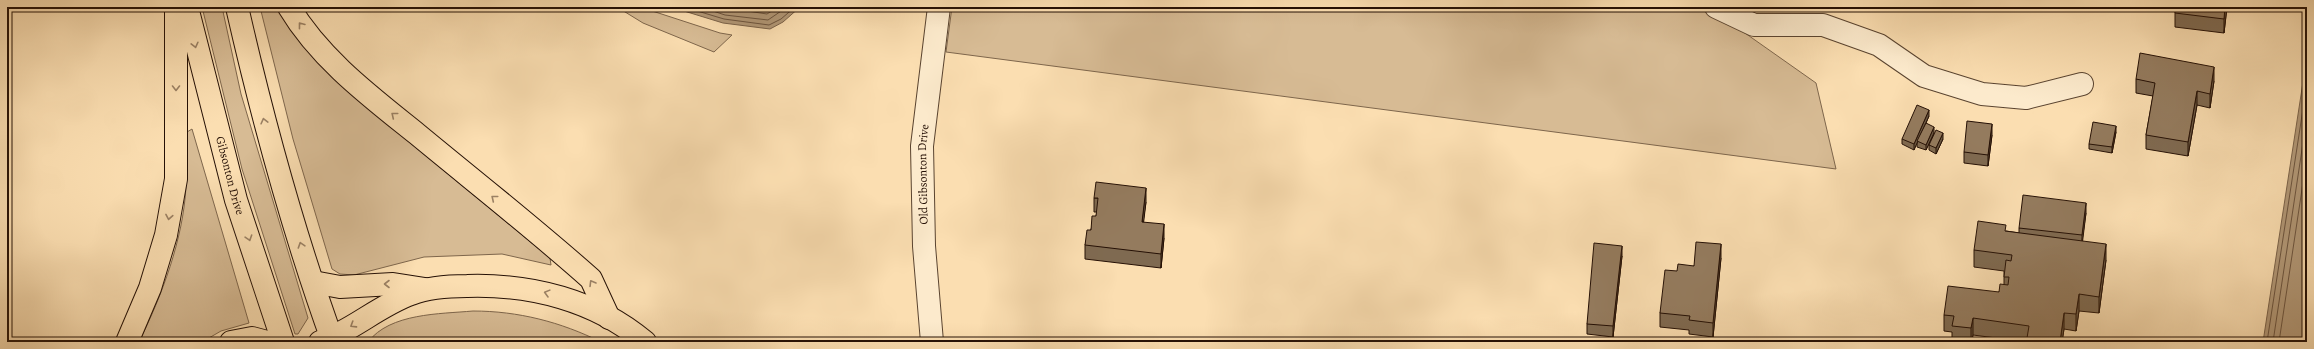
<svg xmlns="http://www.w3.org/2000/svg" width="2314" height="349" viewBox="0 0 2314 349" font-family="Alegreya,serif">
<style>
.green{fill:#d7bb94;stroke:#7e664c}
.water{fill:#b29877;stroke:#7a6249}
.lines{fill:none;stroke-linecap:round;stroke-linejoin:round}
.shore{stroke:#6c543e;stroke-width:1}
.minor-casing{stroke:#5a4430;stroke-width:24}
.major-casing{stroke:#251005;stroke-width:24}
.highway-casing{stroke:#251005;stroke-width:24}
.minor{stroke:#fceacc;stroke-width:22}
.major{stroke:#fbdeb1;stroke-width:22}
.highway{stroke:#fbdeb1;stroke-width:22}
.wall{fill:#7f6a51;stroke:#251005}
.shaded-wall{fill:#685642;stroke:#251005}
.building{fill:#947b5e;stroke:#251005}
.oneway{stroke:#9b8164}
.labels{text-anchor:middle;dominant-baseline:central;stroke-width:3;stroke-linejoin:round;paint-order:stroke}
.street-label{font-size:12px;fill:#251005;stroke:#fceacc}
</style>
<rect width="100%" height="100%" fill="#fbdeb1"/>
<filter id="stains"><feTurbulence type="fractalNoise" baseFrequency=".005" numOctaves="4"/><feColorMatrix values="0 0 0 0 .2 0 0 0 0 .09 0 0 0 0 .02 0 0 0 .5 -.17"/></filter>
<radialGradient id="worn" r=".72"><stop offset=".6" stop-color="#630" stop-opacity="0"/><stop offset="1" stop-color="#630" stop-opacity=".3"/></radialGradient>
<g class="green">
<path d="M202 7H222L241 94 308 318 298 334H295L242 169Z"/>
<path d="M260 7H280L385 122 550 258 551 265 502 254 424 257 354 275 340 274 332 269 293 139Z"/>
<path d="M617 7H640L720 33 732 35 714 52 643 23Z"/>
<path d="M952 7H1719L1735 26 1816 83 1836 169 946 52Z"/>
<path d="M192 129 249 323 221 331 202 342H139C162 295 183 240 186 187 187 169 185 150 187 132Z"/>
<path d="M473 311C518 311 561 322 601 342H368C390 313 440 314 473 311Z"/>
</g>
<g class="water">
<path d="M671 7H800L783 22 770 29 723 23Z"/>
<path d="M2307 56V342H2263Z"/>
</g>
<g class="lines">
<g class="shore">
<path d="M684 7 724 19 769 25 781 19 795 7"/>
<path d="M701 7 725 15 768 20 787 7"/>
<path d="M721 7 767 14 778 7"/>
<path d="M2267 342 2307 83"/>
<path d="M2273 342 2307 116"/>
<path d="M2279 342 2307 156"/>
</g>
<defs>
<g id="minor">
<path d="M1716 7 1754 25H1823L1879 45 1924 76 1982 94 2026 98 2082 84"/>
<path id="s1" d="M932 342 924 246 922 146 939 7"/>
</g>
<g id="major">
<path id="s2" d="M187 7 236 200 283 342"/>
<path d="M237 7C263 121 293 232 333 342"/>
</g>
<g id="highway">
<path d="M289 7C320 59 371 97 417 134 475 182 535 229 591 279L609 318"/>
<path d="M313 282 340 287 393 284 425 289"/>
<path d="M127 342 150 288 166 235 176 179V7"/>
<path d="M231 342 252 338 267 342"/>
<path d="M320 342C352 331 378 306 411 294 429 287 448 286 467 286 531 284 595 300 645 342"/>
</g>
</defs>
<use href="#minor" class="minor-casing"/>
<use href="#major" class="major-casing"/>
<use href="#highway" class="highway-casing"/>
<use href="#minor" class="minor"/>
<use href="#major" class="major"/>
<use href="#highway" class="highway"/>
</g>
<g class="wall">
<path d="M2176 7H2227L2224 33 2175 27V13Z"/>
<path d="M2136 79 2214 81 2210 108 2197 105 2188 156 2146 149V135L2153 96 2136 93Z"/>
<path d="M1929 116 1926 123 1934 133 1926 150 1917 147V142L1914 150 1902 144V139Z"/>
<path d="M2116 132 2112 153 2089 149V144Z"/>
<path d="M1992 135 1988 166 1964 163V152Z"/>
<path d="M1943 139 1936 154 1929 150V145Z"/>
<path d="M1094 198 1146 202 1143 222 1164 238 1161 268 1085 259V245L1096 216 1097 212H1094Z"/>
<path d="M2086 213 2082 241 2106 260 2099 313 2079 311 2076 331 2064 329 2062 342H2027L1973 335 1972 342H1952V332L1944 331V315L1999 292 2004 284V271L1974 267V250L2006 231 2019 233V228Z"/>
<path d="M1622 256 1613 337 1587 334V324Z"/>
<path d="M1721 258 1713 337 1689 334V330L1660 327V313L1677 271Z"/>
</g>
<g class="shaded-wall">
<path d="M2225 7H2227L2224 33V19Z"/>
<path d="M2214 67V81L2210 108V94Z"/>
<path d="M2197 91V105L2188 156V142Z"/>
<path d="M1929 110V116L1914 150V144Z"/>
<path d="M1992 124V135L1988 166V155Z"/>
<path d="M2116 126V132L2112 153V147Z"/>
<path d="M1934 127V133L1926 150V145Z"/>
<path d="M1943 133V139L1936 154V148Z"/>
<path d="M1146 188V202L1142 236V222Z"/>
<path d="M2086 203V213L2082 246V235Z"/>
<path d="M1164 224V238L1161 268V254Z"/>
<path d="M1721 244V258L1713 337V323Z"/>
<path d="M2106 244V260L2099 313V297Z"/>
<path d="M1622 246V256L1613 337V326Z"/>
<path d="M2079 294V311L2076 331V314Z"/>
<path d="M2064 313V329L2062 342H2060Z"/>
<path d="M1973 318V335L1971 342V328Z"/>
</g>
<g class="building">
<path d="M2176 7H2225L2224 19 2175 13Z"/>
<path d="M2140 53 2214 67 2210 94 2197 91 2188 142 2146 135 2155 83 2136 79Z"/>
<path d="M1917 105 1929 110 1914 144 1902 139Z"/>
<path d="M1967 121 1992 124 1988 155 1964 152Z"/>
<path d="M2093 122 2116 126 2112 147 2089 144Z"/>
<path d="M1926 123 1934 127 1926 145 1917 141Z"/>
<path d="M1936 130 1943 133 1936 148 1929 145Z"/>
<path d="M1096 182 1146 188 1142 222 1164 224 1161 254 1085 245 1087 230H1091L1092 216H1096L1098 198H1094Z"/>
<path d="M2023 195 2086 203 2082 235 2019 228Z"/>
<path d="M1978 221 2006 225 2005 231 2106 244 2099 297 2079 294 2076 314 2064 313 2060 342H2054L2027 338 2029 326 1973 318 1971 328 1952 326 1954 316 1944 315 1948 286 1999 292 2000 284 2008 285 2009 277H2004L2006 260 2011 261 2012 255 1974 250Z"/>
<path d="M1696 242 1721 244 1713 323 1689 320 1690 316 1660 313 1665 270 1677 271 1678 264 1694 266Z"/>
<path d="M1594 243 1622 246 1613 326 1587 324Z"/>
</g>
<defs><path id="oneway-chevron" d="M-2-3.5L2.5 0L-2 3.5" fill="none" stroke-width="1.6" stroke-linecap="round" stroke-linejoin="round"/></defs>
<g class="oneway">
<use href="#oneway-chevron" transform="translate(301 25) rotate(-128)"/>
<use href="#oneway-chevron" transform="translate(195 45) rotate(76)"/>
<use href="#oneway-chevron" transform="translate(176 88) rotate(90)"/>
<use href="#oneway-chevron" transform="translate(394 115) rotate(-141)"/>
<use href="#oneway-chevron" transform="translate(264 121) rotate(-104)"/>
<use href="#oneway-chevron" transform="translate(494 198) rotate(-141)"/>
<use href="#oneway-chevron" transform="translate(169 217) rotate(100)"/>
<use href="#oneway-chevron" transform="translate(249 238) rotate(72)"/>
<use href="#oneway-chevron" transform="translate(301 245) rotate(-108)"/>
<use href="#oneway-chevron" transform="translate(592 283) rotate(-121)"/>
<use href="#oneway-chevron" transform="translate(387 284) rotate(-180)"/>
<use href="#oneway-chevron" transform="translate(547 293) rotate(-165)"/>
<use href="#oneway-chevron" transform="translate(353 325) rotate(148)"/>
</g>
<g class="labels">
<g class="street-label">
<text stroke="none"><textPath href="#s1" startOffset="168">Old Gibsonton Drive</textPath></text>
<text stroke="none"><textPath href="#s2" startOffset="174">Gibsonton Drive</textPath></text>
</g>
</g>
<rect width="2314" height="349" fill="none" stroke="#fbdeb1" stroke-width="24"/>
<rect x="8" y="8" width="2298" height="333" fill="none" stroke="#251005" stroke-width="2"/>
<rect x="12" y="12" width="2290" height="325" fill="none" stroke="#251005"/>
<rect width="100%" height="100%" filter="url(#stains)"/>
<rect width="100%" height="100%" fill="url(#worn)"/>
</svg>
